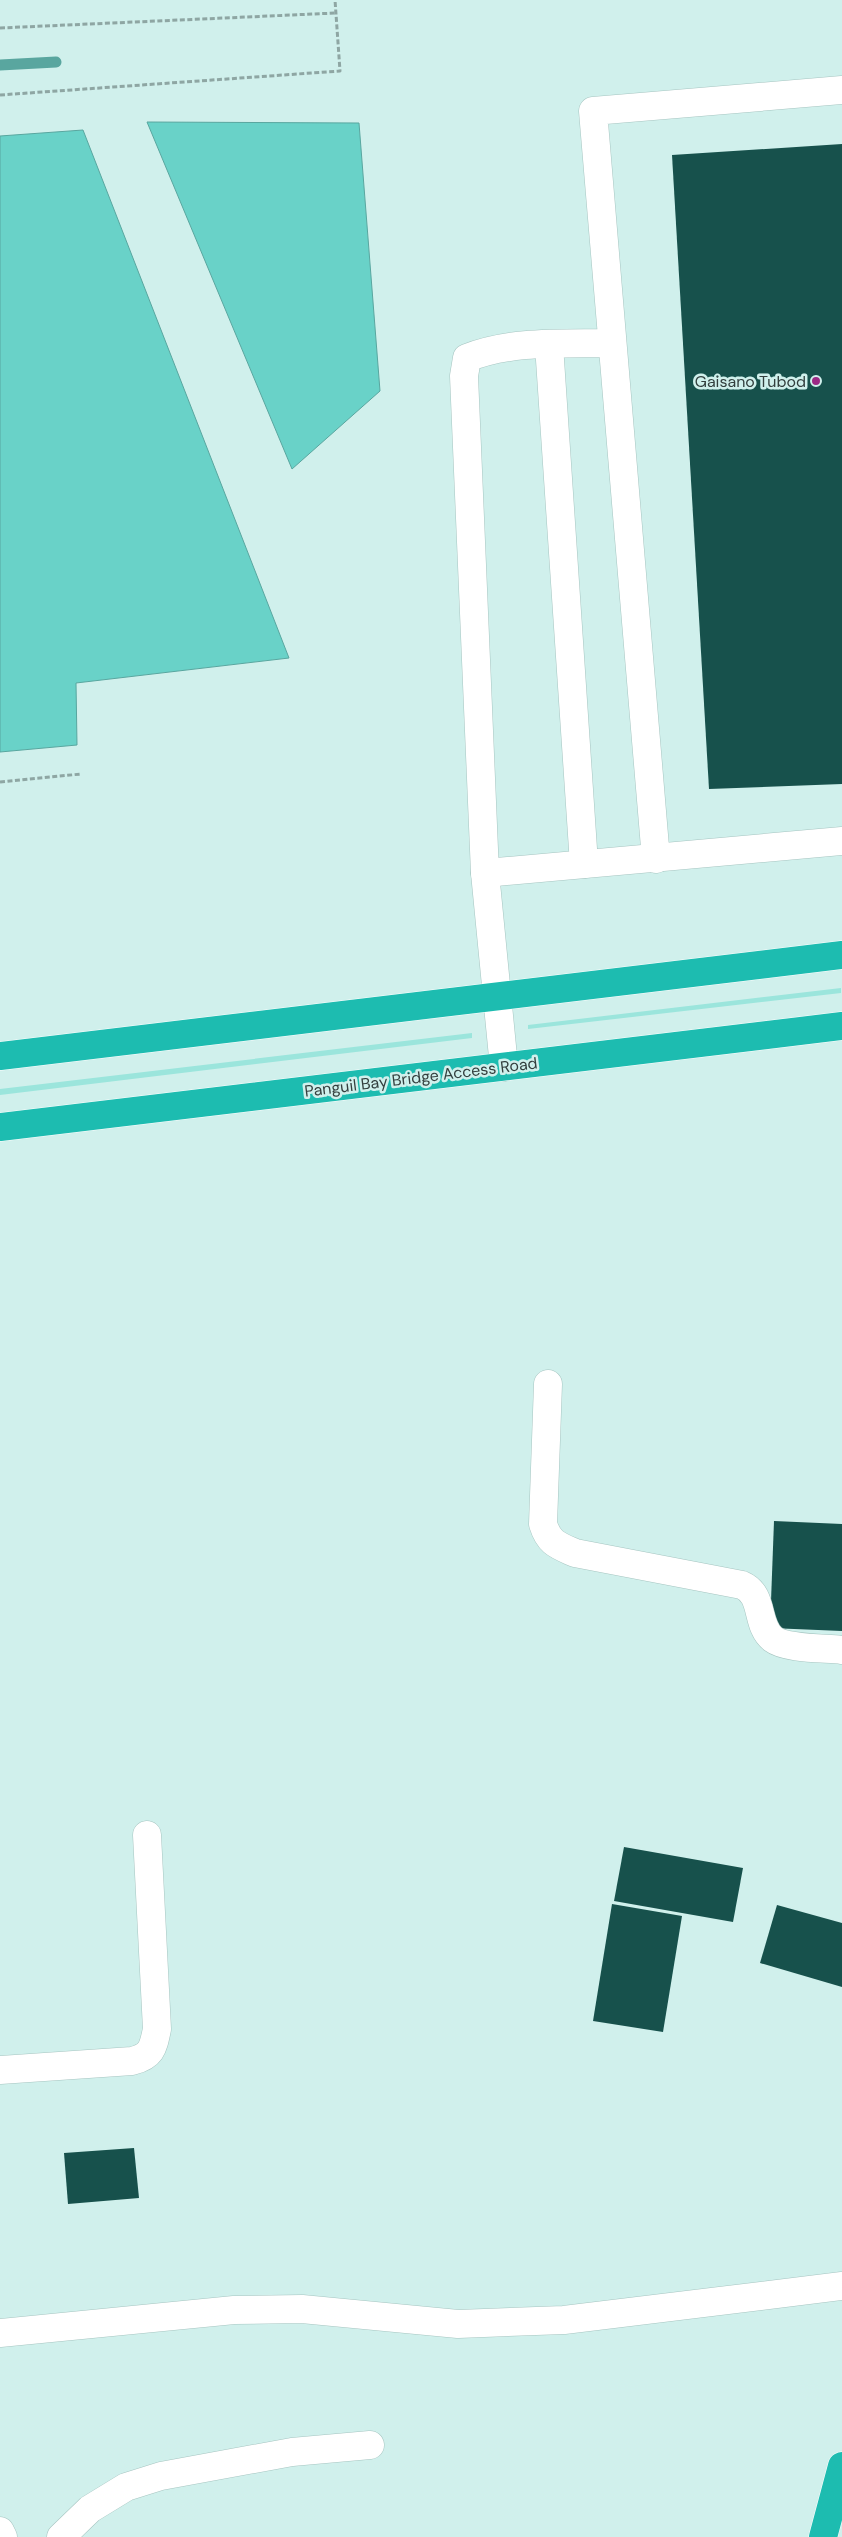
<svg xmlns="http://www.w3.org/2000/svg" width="842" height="2537" viewBox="0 0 842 2537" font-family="'DM Sans',sans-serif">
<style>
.green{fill:#9be5dc}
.water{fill:#69d2c8;stroke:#59a69f}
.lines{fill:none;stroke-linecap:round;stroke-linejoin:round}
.stream{stroke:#59a69f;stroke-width:11}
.building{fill:#17514c}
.minor-casing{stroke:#a6c5c1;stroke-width:29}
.highway-casing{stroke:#fff;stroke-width:29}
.path{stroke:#8ea6a3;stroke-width:3;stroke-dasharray:5 2.5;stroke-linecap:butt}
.minor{stroke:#fff;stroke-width:28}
.highway{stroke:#1dbcb0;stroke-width:28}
.poi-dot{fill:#9b2985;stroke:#d0f0ec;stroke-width:2}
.labels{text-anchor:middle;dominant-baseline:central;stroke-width:5;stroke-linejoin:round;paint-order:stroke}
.poi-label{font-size:16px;fill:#333f3e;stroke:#d0f0ec;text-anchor:end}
.street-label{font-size:16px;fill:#333f3e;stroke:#d0f0ec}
</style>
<rect width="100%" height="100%" fill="#d0f0ec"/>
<g class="green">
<path d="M841 988V993L528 1029V1025Z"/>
<path d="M472 1033V1038L0 1095V1089Z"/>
</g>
<g class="water">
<path d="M147 122 359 123 380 391 292 469Z"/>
<path d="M83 130 289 658 76 683 77 745 0 752V136Z"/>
</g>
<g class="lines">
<path class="stream" d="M0 65 56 62"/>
</g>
<g class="building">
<path d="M842 144V784L709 789 672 155Z"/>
<path d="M774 1521 842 1524V1631L770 1628Z"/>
<path d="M624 1847 743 1868 733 1922 614 1901Z"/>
<path d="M612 1904 682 1916 663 2032 593 2021Z"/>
<path d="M777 1905 842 1923V1987L760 1963Z"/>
<path d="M134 2148 139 2198 68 2204 64 2153Z"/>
</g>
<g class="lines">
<defs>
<g id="minor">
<path d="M549 345 584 864"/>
<path d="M656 859 593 111 842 90"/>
<path d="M485 873 842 841"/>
<path d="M504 1067 485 873 464 376 467 358C512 340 564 344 612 343"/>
<path d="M548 1384 543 1524C549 1543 557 1545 575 1553L742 1585C765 1595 755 1625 773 1639 786 1649 826 1648 842 1650"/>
<path d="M0 2070 132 2061C152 2056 153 2048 157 2029L147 1835"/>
<path d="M0 2333 234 2310 302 2309 458 2324 564 2320 842 2286"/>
<path d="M0 2531 3 2537"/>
<path d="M61 2537 90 2509 126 2487 161 2476 292 2452 370 2445"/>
</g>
<g id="highway">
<path d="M0 1056 842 955"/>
<path d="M0 1127 842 1026"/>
<path d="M823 2537 842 2466"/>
</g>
</defs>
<use href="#minor" class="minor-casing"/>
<use href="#highway" class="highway-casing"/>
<g class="path">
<path d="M0 28 336 13"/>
<path d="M0 95 340 71 335 0"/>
<path d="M0 782 81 774"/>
</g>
<use href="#minor" class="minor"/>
<use href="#highway" class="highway"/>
</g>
<circle class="poi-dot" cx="816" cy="381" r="5"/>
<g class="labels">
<g class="poi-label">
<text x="806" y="381">Gaisano Tubod</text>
</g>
<g class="street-label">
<text transform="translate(421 1077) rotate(-7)">Panguil Bay Bridge Access Road</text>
</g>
</g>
</svg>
